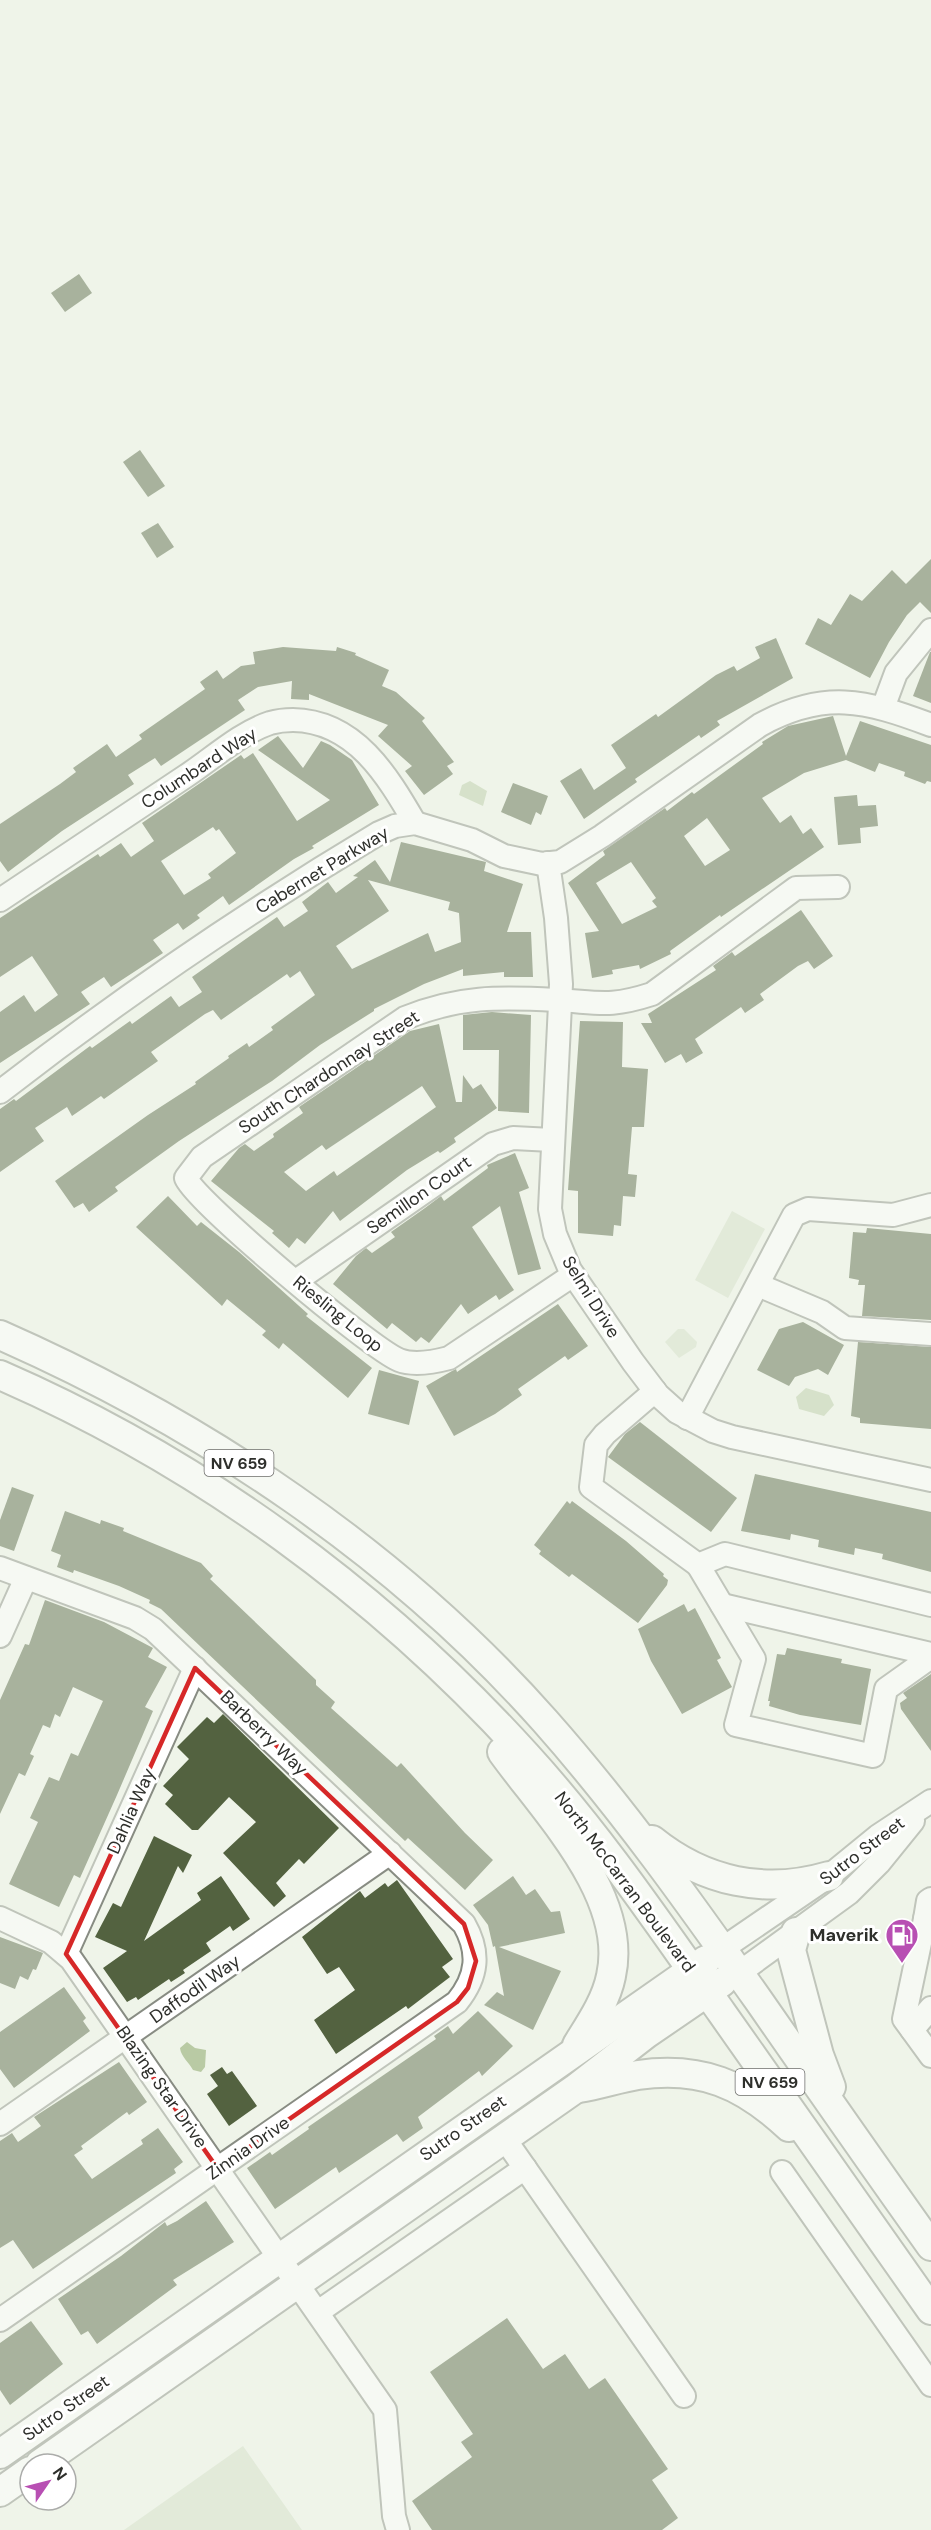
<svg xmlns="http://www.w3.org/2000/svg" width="931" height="2530" viewBox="0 0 931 2530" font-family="'DM Sans',sans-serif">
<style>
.green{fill:#d3ddc6}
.water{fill:#b9caa4}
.building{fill:#536240;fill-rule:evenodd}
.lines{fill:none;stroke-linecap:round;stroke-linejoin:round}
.minor-casing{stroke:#888c83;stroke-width:26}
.major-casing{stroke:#888c83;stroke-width:32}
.minor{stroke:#fff;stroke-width:22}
.major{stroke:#fff;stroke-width:28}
.marked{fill:none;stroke:#d62828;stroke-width:4.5;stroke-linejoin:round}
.labels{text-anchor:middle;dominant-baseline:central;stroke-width:6;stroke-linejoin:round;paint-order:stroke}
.shield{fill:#fff;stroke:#6d6d6b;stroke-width:1.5}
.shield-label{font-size:16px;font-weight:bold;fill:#2e2f2b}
.street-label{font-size:18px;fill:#2e2f2b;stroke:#fff}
.poi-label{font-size:18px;font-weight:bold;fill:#2e2f2b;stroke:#fff;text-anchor:end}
</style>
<rect width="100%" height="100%" fill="#eff4e9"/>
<g class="green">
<path d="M732 1211 765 1229 728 1298 695 1280Z"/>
<path d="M678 1329H684L697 1342 696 1347 679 1358 665 1342Z"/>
<path d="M243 2446 302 2530H124Z"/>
</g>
<g class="water">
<path d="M470 781 487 791 483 806 459 795 462 785Z"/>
<path d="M806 1388 829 1395 834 1405 824 1416 799 1409 796 1397Z"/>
<path d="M187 2042 195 2048 206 2050 205 2067 201 2072 193 2070C189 2062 181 2057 180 2048Z"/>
</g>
<g class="building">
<path d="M79 274 92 293 65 312 51 293Z"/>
<path d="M140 450 165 486 148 497 123 462Z"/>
<path d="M158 523 174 547 157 558 141 533Z"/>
<path d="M931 559V613L920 602 907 615 889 642 870 678 805 644 818 618 831 625 850 594 862 601 892 570 906 584Z"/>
<path d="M776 638 793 678 717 721 720 725 701 738 699 735 635 779 637 782 584 819 560 781 581 768 594 790 626 768 611 745 656 714 658 717 716 675 734 666 737 671 760 658 755 647Z"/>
<path d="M283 647 336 651 337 647 356 653 355 655 389 670 382 686 396 692 425 718 422 721 454 762 447 766 453 774 424 795 405 771 412 766 378 736 388 725 309 694V700L291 699 292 681 258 687 238 700 245 710 161 766 155 758 128 775 134 784 62 831 8 872 0 861V824L60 784 76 772 73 768 107 744 116 757 142 739 139 735 205 689 200 682 217 670 223 679 241 666 255 664 253 652Z"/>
<path d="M930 652H931V703L913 696Z"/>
<path d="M833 716 846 756 860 721 931 745V782L927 781 925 784 904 776 905 772 879 763 875 772 846 760 804 773 762 798 780 823 791 815 803 834 811 828 824 847 721 917 720 915 670 951 671 954 640 969 639 965 612 970 613 974 592 978 585 933 599 931 568 883 605 855 603 851 665 808 667 811 692 792 694 794 763 744 762 742 788 726ZM707 818 730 850 705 866 684 836ZM631 862 656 898 652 901 657 907 622 924 596 883Z"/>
<path d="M278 736 303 768 321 741 330 745 352 760 379 805 312 846 314 848 294 859 229 905 223 896 197 915 200 918 183 930 178 923 153 940 163 953 111 987 104 977 81 992 90 1004 0 1063V1012L24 995 35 1012 58 995 32 956 0 977V918L98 854 100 857 121 843 131 857 154 841 142 823 241 755 244 759 253 753 297 821 330 800 258 750ZM213 827 216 831 219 829 236 853 208 874 211 878 184 895 161 861Z"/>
<path d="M513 783 548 796 541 815 536 812 531 825 501 812Z"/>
<path d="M857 795 858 806 876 805 878 826 860 828 861 843 838 845 834 797Z"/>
<path d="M401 842 486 862 484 871 523 884 507 932H531L533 977H504V972L463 976V969L424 984 374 1009V1011L320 1045 272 1081 179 1141 115 1187 118 1191 89 1212 83 1203 74 1208 55 1181 148 1115 196 1084 195 1082 229 1058 228 1056 247 1043 249 1047 273 1030 271 1027 315 995 300 971 290 978 287 974 221 1020 213 1010 205 1014 151 1052 158 1061 104 1099 101 1096 72 1116 67 1107 35 1128 44 1141 0 1172V1109L14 1099 16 1101 90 1046 92 1048 130 1021 132 1024 171 996 179 1007 202 992 192 977 277 917 284 927 308 911 302 902 328 882 336 893 358 877 353 876 375 860 390 882ZM368 880 450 902 448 910 459 913 461 942 435 952 428 933 352 969 336 946 389 911Z"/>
<path d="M801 910 833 956 814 969 808 961 798 966 760 994 764 1000 745 1013 741 1007 695 1039 703 1053 686 1063 681 1054 665 1063 641 1023H652L648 1014 716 970 713 966 732 952 735 956Z"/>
<path d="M492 1012 531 1015 529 1113 498 1111 499 1050H463V1015Z"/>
<path d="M580 1021 623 1022 622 1067 648 1069 644 1127H632L628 1174 637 1175 635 1197 623 1196 621 1226 614 1225 613 1236 578 1233V1191L568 1190Z"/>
<path d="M439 1024 456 1102H462L463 1075 473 1089 481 1084 497 1108 454 1138 456 1142 440 1153 438 1151 407 1170 340 1221 333 1211 305 1244 297 1238 289 1248 272 1233 274 1231 211 1181 239 1148 245 1144 254 1151 274 1137 273 1134 303 1113 299 1107 410 1031ZM422 1086 436 1107 337 1176 334 1171 306 1191 284 1172 322 1145 326 1150Z"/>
<path d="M515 1153 529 1188 519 1192 541 1269 518 1275 500 1206 472 1227 514 1290 499 1300 496 1295 468 1314 461 1304 429 1343 421 1337 416 1342 392 1323 387 1329 333 1284 356 1256 366 1248 372 1253 395 1237 391 1232 425 1208 441 1196 444 1201 488 1168 487 1165Z"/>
<path d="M168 1196 197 1226 201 1222 239 1252 308 1314 306 1316 372 1368 348 1398 283 1343 279 1349 262 1335 266 1331 227 1299 222 1306 136 1227Z"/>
<path d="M867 1228 931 1234V1320L862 1316 865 1285H858L859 1280 849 1278 853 1232 866 1233Z"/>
<path d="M558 1304 588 1346 568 1360 565 1356 518 1389 522 1395 495 1414 454 1436 426 1386 452 1371 456 1369 457 1372Z"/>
<path d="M803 1322 844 1345 828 1375 818 1369 795 1377 789 1386 757 1370 779 1329Z"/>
<path d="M858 1342 931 1347V1429L860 1423V1418L851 1416Z"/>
<path d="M379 1370 419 1381 409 1425 368 1414Z"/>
<path d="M640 1422 737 1498 711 1532 608 1457 625 1434Z"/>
<path d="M755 1474 931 1512V1572L882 1559 883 1554 855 1548 854 1555 818 1547 819 1540 791 1534 790 1540 741 1531Z"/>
<path d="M12 1487 34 1495 14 1551 0 1546V1520Z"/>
<path d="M567 1501 570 1504 572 1501 626 1541 664 1574 663 1576 668 1580 667 1585 638 1623 572 1574 569 1577 539 1554 541 1551 534 1545Z"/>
<path d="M65 1511 100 1524 101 1520 124 1528 123 1531 201 1563 213 1576 210 1579 316 1680V1685L335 1702 331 1708 397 1767 401 1763 465 1833 493 1860 465 1890 408 1838 405 1841 161 1609 149 1603 150 1600 119 1586 74 1570 73 1573 57 1567 61 1555 51 1551Z"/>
<path d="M45 1600 104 1622 153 1648 148 1657 167 1667 145 1707 153 1711 117 1795 80 1878 74 1875 59 1907 9 1884 38 1822 30 1818 49 1777 59 1781 71 1753 78 1756 103 1701 73 1687 60 1717 55 1714 50 1728 43 1725 30 1754 34 1756 25 1776 19 1773 0 1814V1700L25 1644 29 1645Z"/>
<path d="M684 1604 688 1612 695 1608 721 1658 717 1660 732 1687 682 1714 651 1661 638 1629Z"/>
<path d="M787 1648 842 1659 841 1663 871 1669 861 1725 800 1715 769 1706 770 1701H768L777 1654 785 1655Z"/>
<path d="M931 1674V1751L901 1709 900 1703 907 1698 903 1693Z"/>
<path d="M223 1714 339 1828 304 1864 299 1859 276 1883 286 1896 274 1907 223 1853 256 1822 229 1797 198 1830H192L165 1804 173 1795 163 1786 189 1759 177 1747 207 1717 214 1723Z"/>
<path d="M154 1836 192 1855 183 1873 178 1866 144 1941 201 1900 197 1893 221 1876 250 1919 233 1931 230 1926 206 1943 211 1951 183 1970 185 1973 171 1982 169 1979 138 2000 136 1997 127 2002 103 1968 127 1951 95 1937 113 1903 121 1907Z"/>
<path d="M513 1876 526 1895 535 1889 551 1912 560 1911 565 1933 499 1947 561 1971 533 2030 484 2005 497 1992 504 1996 495 1946 493 1947 488 1925 473 1905Z"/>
<path d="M397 1880 453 1959 442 1967 450 1977 408 2009 406 2006 336 2054 314 2020 355 1990 339 1967 327 1974 302 1937 360 1891 365 1898 385 1883 388 1887Z"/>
<path d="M0 1937 43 1953 36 1970 33 1969 28 1980 20 1976 15 1989 0 1983Z"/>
<path d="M64 1987 86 2018 83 2021 90 2031 14 2088 0 2069V2032Z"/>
<path d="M478 2011 513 2046 482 2076 479 2071 418 2117 423 2128 403 2142 397 2134 339 2173 336 2167 275 2209 247 2168 270 2152 272 2155 309 2129 308 2127 436 2039 434 2036 448 2026 453 2034Z"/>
<path d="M119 2062 147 2102 129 2115 127 2112 81 2146 83 2149 74 2155 92 2179 143 2144 141 2140 158 2128 183 2162 174 2169 176 2173 33 2269 13 2240 0 2248V2141L12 2133 18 2142 41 2126 34 2117Z"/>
<path d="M222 2067 227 2074 232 2071 257 2106 229 2126 207 2094 218 2086 210 2075Z"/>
<path d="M206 2201 234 2242 173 2280 177 2285 97 2344 88 2331 81 2335 58 2299 121 2256 165 2222 167 2226 177 2221Z"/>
<path d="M507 2318 543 2369 565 2354 589 2389 605 2378 668 2469 652 2480 678 2518 662 2530H432L412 2501 472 2457 461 2442 473 2434 430 2372Z"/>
<path d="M31 2321 63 2364 10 2405 0 2390V2343Z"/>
</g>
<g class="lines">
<defs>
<g id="minor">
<path d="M883 708 896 673 931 630"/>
<path d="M548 863 556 918 561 984 550 1209 555 1234 570 1270 633 1362 658 1395 677 1412 713 1431 732 1437 931 1480"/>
<path d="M0 900C62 859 124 817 186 776 212 759 240 733 270 723 277 721 286 720 293 720 355 721 387 775 415 823"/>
<path d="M0 1092C121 998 247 912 379 833L395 826 415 823 472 840 504 856 542 864 560 862 602 836 760 725C824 690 865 700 931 725"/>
<path d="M573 1275 449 1358C434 1362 414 1366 399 1360 371 1349 196 1202 186 1178L202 1157 405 1018C458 996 500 997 556 1000 598 1002 609 1008 652 994L796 888 838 887"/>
<path d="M296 1281 493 1144 513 1138 552 1140"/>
<path d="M758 1285 822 1312 845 1328 931 1334"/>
<path d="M655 1391 605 1434 596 1445 591 1487 698 1565 725 1554 931 1605"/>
<path d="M687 1418 794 1215 808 1209 893 1215 931 1205"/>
<path d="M698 1565 754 1659 736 1725 873 1756 886 1689 931 1657"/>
<path d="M0 1568 135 1618 153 1629 464 1924C480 1952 478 1976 457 2002L0 2320"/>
<path d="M722 1605 931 1654"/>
<path d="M0 1636 26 1578"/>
<path d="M931 1899 928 1901 925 1919 931 1928"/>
<path d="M0 1918 51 1942 71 1959 385 2410 394 2516 398 2530"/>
<path d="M925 1919 904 2019 931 2056"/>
<path d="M722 1949 829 1876 878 1836 931 1801"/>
<path d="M66 1954 195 1668"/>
<path d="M739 1973 849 1893 879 1863 913 1821"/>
<path d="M912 2030 931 2008"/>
<path d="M0 2124 390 1853"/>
<path d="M504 2138 684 2396"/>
<path d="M782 2172 931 2385"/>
<path d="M318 2312 525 2168"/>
</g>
<g id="major">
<path d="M0 1335C204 1425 396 1553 545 1721 623 1809 691 1905 759 2001 816 2083 873 2165 931 2246"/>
<path d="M0 1375C200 1462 380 1594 526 1755 599 1835 659 1924 722 2013 791 2112 861 2211 931 2310"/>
<path d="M502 1752C545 1812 629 1896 611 1976 606 2001 590 2024 577 2045"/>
<path d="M652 1840C704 1882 765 1895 829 1876"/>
<path d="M796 1932 791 1950 819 2055 831 2087"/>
<path d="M579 2088C599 2085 619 2078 638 2075 701 2066 743 2084 789 2127"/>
<path d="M0 2454 706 1960"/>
<path d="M40 2464 575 2089 646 2034 722 1982"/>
<path d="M0 2492 30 2471"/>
</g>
</defs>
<use href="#minor" class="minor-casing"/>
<use href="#major" class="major-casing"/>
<use href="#minor" class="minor"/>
<use href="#major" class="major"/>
</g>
<path d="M0 0H931V2530H0ZM195 1668 464 1924 476 1961 468 1988 457 2002 218 2169 66 1954Z" fill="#eff4e9" fill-opacity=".55" fill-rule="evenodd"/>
<path class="marked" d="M195 1668 464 1924 476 1961 468 1988 457 2002 218 2169 66 1954Z"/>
<defs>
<symbol id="fuel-pin" viewBox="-11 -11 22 30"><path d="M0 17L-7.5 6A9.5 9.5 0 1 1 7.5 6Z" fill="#b84fb3" stroke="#fff"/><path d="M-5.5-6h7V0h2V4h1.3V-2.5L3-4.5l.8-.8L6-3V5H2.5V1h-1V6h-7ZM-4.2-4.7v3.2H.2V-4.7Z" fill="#fff"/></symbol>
</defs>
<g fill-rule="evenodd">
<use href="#fuel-pin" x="883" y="1916" width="38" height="52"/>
</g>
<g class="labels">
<g class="shield">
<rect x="204.5" y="1450" width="69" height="26" rx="4.5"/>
<rect x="735.5" y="2069" width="69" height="26" rx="4.5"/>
</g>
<g class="shield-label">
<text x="239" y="1463">NV 659</text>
<text x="770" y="2082">NV 659</text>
</g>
<g class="street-label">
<text transform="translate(199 768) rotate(-33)">Columbard Way</text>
<text transform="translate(322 870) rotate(-31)">Cabernet Parkway</text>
<text transform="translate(329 1072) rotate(-33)">South Chardonnay Street</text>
<text transform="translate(419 1195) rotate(-35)">Semillon Court</text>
<text transform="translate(591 1297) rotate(58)">Selmi Drive</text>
<text transform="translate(338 1314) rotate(39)">Riesling Loop</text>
<text transform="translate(264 1733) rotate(44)">Barberry Way</text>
<text transform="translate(131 1811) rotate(-66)">Dahlia Way</text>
<text transform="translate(862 1851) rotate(-37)">Sutro Street</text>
<text transform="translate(625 1882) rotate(53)">North McCarran Boulevard</text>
<text transform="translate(195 1989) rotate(-35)">Daffodil Way</text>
<text transform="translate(162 2087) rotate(55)">Blazing Star Drive</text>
<text transform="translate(463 2128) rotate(-35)">Sutro Street</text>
<text transform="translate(248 2148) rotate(-35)">Zinnia Drive</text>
<text transform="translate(66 2408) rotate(-35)">Sutro Street</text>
</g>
<g class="poi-label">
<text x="879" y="1935">Maverik</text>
</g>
</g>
<g transform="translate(48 2482) rotate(55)"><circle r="28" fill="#ffffff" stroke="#abacaa" stroke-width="1.5"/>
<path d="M0-4.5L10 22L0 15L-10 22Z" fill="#b84fb3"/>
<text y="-9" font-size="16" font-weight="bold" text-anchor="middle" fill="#2e2f2b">N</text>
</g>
</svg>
